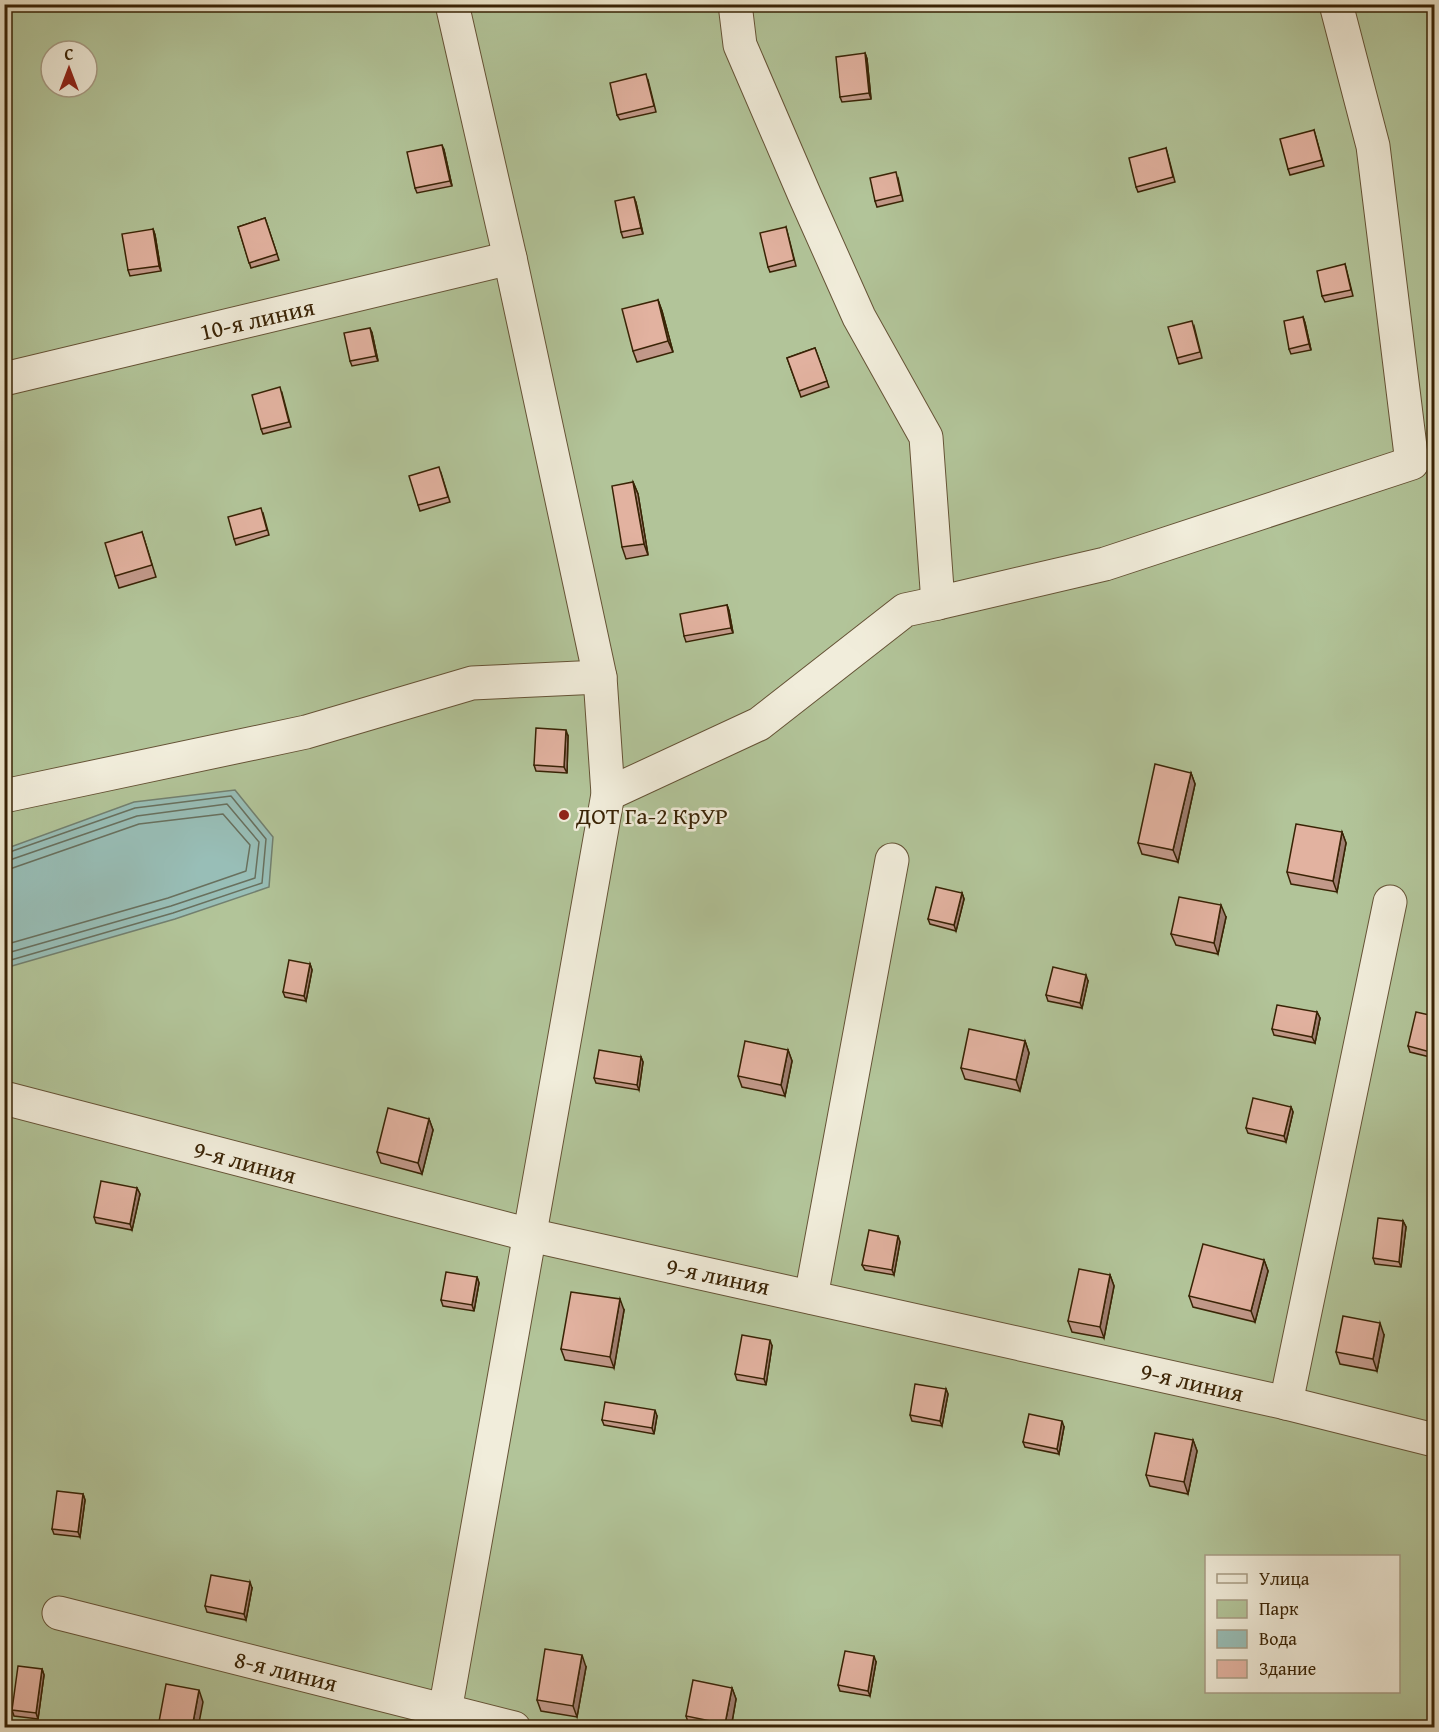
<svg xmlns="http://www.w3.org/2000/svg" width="1439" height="1732" viewBox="0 0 1439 1732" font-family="'Gentium Book Plus',serif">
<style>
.green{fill:#b2c499;stroke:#76744f;stroke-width:1.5;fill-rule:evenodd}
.water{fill:#98beb7;stroke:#728070;stroke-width:1.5}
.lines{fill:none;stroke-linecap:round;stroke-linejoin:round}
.shore{stroke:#68705e;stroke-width:1.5}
.minor-casing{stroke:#655336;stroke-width:35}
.minor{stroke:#f1eddb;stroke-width:33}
.wall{fill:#c2998a;stroke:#392305;stroke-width:1.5}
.shaded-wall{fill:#9e7d70;stroke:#392305;stroke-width:1.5}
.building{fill:#e2b2a0;stroke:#392305;stroke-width:1.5}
.poi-dot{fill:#8f2418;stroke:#f1eddb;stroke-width:2}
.labels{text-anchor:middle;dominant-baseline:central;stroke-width:5;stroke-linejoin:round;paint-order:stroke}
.street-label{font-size:24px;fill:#392305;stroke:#f1eddb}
.poi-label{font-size:24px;fill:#392305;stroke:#f1eddb;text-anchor:start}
</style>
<rect width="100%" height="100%" fill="#eae3c8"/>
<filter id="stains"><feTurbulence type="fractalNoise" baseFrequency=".00333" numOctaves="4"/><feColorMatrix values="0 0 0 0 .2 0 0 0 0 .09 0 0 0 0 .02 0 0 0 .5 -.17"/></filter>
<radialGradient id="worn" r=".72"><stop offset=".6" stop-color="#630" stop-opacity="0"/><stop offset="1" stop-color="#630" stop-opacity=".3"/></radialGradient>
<path class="green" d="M5 5H1434V1727H5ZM51 51H87V87H51ZM1206 1556H1398V1692H1206Z"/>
<path class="water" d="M235 790 273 837 269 887 175 919 5 968V849L134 802Z"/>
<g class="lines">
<g class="shore">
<path d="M4 854 135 808 231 796 266 839 262 883 173 913 4 962"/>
<path d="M4 862 137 816 227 804 259 842 255 878 171 906 4 954"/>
<path d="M4 871 139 824 223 814 250 845 246 871 168 898 4 945"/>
</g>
<defs>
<g id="minor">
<path d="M735 4 740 45 805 196 859 317 926 437 938 603 1105 564 1412 463 1373 146 1336 4"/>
<path d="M4 379 510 258"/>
<path d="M608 794 759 724 905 610 938 603"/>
<path d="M4 796 306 732 472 683 600 677"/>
<path d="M4 1098 530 1235 1286 1403 1434 1440"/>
<path d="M811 1297 892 860"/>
<path d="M1286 1403 1390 902"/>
<path d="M59 1613 514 1728"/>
<path d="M442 1728 608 794 600 677 510 258 452 4"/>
</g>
</defs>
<use href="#minor" class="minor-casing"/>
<use href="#minor" class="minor"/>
</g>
<g class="wall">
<path d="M383 4H403L384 9Z"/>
<path d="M865 53 867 59 871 99 842 102 840 97Z"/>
<path d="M648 80 656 112 620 120 617 115Z"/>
<path d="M1314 130 1324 166 1290 175 1288 169Z"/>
<path d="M1166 148 1175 182 1138 192 1136 187Z"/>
<path d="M444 150 452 186 417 193 415 188Z"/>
<path d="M898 178 903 201 877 207 875 201Z"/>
<path d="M636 203 643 234 623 238 621 232Z"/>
<path d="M265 218 279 260 251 268 238 227Z"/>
<path d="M786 227 796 266 770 272 768 267Z"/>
<path d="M153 229 155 235 161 271 130 276 128 270Z"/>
<path d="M1345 264 1353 296 1325 302 1322 296Z"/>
<path d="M658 300 662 311 673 352 637 362 633 351Z"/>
<path d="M1303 317 1305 323 1311 350 1291 354 1289 349Z"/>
<path d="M1194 326 1202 358 1179 364 1177 358Z"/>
<path d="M372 333 378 361 352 366 350 361Z"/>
<path d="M815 348 829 387 801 397 787 358Z"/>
<path d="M282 393 291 427 263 434 261 429Z"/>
<path d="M441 473 450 502 420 511 418 505Z"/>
<path d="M633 482 638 494 648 555 626 559 622 547Z"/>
<path d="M263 513 269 535 236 545 234 539Z"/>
<path d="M142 532 156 577 119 588 115 576Z"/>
<path d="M727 605 729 611 733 633 686 642 684 636Z"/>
<path d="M568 736 567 773 536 771 534 765Z"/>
<path d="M1191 773 1195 784 1178 862 1142 854 1138 843Z"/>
<path d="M1342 832 1346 843 1337 892 1291 884 1287 872Z"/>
<path d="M962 893 964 899 956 931 930 924 928 919Z"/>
<path d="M1226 917 1218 954 1176 945 1171 934Z"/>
<path d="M310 964 312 970 306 1001 285 997 283 992Z"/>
<path d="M1088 981 1082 1008 1048 1001 1046 995Z"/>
<path d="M1317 1012 1320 1018 1315 1043 1274 1035 1272 1029Z"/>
<path d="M1434 1016V1058L1410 1052 1408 1046Z"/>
<path d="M1025 1041 1029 1053 1020 1091 965 1079 961 1068Z"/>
<path d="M788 1050 792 1061 785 1096 742 1087 738 1076Z"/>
<path d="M641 1057 643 1062 639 1090 596 1083 594 1078Z"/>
<path d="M1291 1107 1293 1112 1286 1142 1248 1133 1246 1128Z"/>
<path d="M429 1119 433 1130 422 1174 381 1163 377 1152Z"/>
<path d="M137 1188 140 1194 132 1230 96 1223 94 1217Z"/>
<path d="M1403 1221 1406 1227 1401 1267 1375 1264 1373 1258Z"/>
<path d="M898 1236 900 1242 894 1275 865 1270 862 1265Z"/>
<path d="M1264 1260 1268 1271 1255 1322 1193 1307 1189 1296Z"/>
<path d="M1110 1275 1114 1286 1104 1338 1072 1332 1068 1321Z"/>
<path d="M477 1277 479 1283 474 1311 443 1306 441 1300Z"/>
<path d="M624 1310 614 1368 565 1360 561 1349Z"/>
<path d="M1384 1335 1377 1371 1340 1364 1336 1352Z"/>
<path d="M772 1346 766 1385 737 1380 735 1374Z"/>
<path d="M946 1389 948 1394 942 1426 912 1421 910 1415Z"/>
<path d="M657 1416 654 1434 604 1425 602 1420Z"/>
<path d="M1064 1427 1059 1454 1025 1447 1023 1442Z"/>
<path d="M1193 1440 1197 1451 1188 1494 1150 1486 1146 1475Z"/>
<path d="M83 1494 85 1500 80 1537 54 1534 52 1529Z"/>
<path d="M252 1588 246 1620 207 1612 205 1606Z"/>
<path d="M876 1662 870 1696 840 1691 838 1685Z"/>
<path d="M586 1667 577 1717 541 1711 537 1700Z"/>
<path d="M42 1669 44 1675 38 1719 14 1716 12 1710Z"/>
<path d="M732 1688 736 1699 731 1728H690L686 1716Z"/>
</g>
<g class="shaded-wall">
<path d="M865 53 867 59 871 99 869 93Z"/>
<path d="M442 145 444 150 452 186 450 181Z"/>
<path d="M634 197 636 203 643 234 641 228Z"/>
<path d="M153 229 155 235 161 271 159 266Z"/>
<path d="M658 300 662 311 673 352 668 341Z"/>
<path d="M1303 317 1305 323 1311 350 1309 344Z"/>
<path d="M370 328 372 333 378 361 376 356Z"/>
<path d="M633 482 638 494 648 555 644 544Z"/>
<path d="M727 605 729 611 733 633 731 628Z"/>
<path d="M566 730 568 736 567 773 564 767Z"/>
<path d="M1191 773 1195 784 1178 862 1173 850Z"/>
<path d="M1342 832 1346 843 1337 892 1333 881Z"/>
<path d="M962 893 964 899 956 931 954 925Z"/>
<path d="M1221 905 1226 917 1218 954 1214 943Z"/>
<path d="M310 964 312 970 306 1001 304 996Z"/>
<path d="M1086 975 1088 981 1082 1008 1080 1003Z"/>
<path d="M1317 1012 1320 1018 1315 1043 1312 1037Z"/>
<path d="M1025 1041 1029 1053 1020 1091 1016 1080Z"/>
<path d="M788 1050 792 1061 785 1096 781 1085Z"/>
<path d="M641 1057 643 1062 639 1090 637 1085Z"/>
<path d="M1291 1107 1293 1112 1286 1142 1284 1136Z"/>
<path d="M429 1119 433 1130 422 1174 418 1163Z"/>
<path d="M137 1188 140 1194 132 1230 130 1224Z"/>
<path d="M1403 1221 1406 1227 1401 1267 1399 1262Z"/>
<path d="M898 1236 900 1242 894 1275 892 1270Z"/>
<path d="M1264 1260 1268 1271 1255 1322 1251 1311Z"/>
<path d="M1110 1275 1114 1286 1104 1338 1100 1327Z"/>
<path d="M477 1277 479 1283 474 1311 472 1305Z"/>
<path d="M620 1299 624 1310 614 1368 610 1357Z"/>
<path d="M1380 1323 1384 1335 1377 1371 1373 1359Z"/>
<path d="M770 1340 772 1346 766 1385 764 1379Z"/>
<path d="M946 1389 948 1394 942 1426 940 1421Z"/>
<path d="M655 1410 657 1416 654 1434 652 1428Z"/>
<path d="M1062 1421 1064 1427 1059 1454 1057 1449Z"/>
<path d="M1193 1440 1197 1451 1188 1494 1184 1482Z"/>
<path d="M83 1494 85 1500 80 1537 78 1532Z"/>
<path d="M250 1582 252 1588 246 1620 244 1614Z"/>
<path d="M582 1655 586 1667 577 1717 573 1706Z"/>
<path d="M874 1656 876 1662 870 1696 868 1691Z"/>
<path d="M42 1669 44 1675 38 1719 36 1713Z"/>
<path d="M732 1688 736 1699 731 1728H727L725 1724Z"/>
<path d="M199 1690 203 1702 198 1728H192Z"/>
</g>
<g class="building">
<path d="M865 53 869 93 840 97 836 57Z"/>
<path d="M646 74 654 106 617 115 610 83Z"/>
<path d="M1314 130 1322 160 1288 169 1280 139Z"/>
<path d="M442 145 450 181 415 188 407 152Z"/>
<path d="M1166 148 1173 177 1136 187 1129 158Z"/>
<path d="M896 172 901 195 875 201 870 178Z"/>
<path d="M634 197 641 228 621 232 615 201Z"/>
<path d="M265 218 277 254 249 263 238 227Z"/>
<path d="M786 227 794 260 768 267 760 233Z"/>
<path d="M153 229 159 266 128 270 122 234Z"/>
<path d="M1345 264 1351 290 1322 296 1317 271Z"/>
<path d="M658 300 668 341 633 351 622 309Z"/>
<path d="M1303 317 1309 344 1289 349 1284 321Z"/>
<path d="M1192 321 1200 352 1177 358 1168 327Z"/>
<path d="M370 328 376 356 350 361 344 333Z"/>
<path d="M815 348 827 381 799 391 787 358Z"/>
<path d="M280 387 289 422 261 429 252 395Z"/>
<path d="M439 467 448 497 418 505 409 476Z"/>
<path d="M633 482 644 544 622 547 612 486Z"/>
<path d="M261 508 267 530 234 539 228 517Z"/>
<path d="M142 532 152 565 115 576 105 543Z"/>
<path d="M727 605 731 628 684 636 680 614Z"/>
<path d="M536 728 566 730 564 767 534 765Z"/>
<path d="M1155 764 1191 773 1173 850 1138 843Z"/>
<path d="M1296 824 1342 832 1333 881 1287 872Z"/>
<path d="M936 887 962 893 954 925 928 919Z"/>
<path d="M1179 897 1221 905 1214 943 1171 934Z"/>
<path d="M289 960 310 964 304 996 283 992Z"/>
<path d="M1053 967 1086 975 1080 1003 1046 995Z"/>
<path d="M1277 1005 1317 1012 1312 1037 1272 1029Z"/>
<path d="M1416 1012 1434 1016V1053L1408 1046Z"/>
<path d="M969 1029 1025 1041 1016 1080 961 1068Z"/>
<path d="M745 1041 788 1050 781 1085 738 1076Z"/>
<path d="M599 1050 641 1057 637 1085 594 1078Z"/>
<path d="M1253 1098 1291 1107 1284 1136 1246 1128Z"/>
<path d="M388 1108 429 1119 418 1163 377 1152Z"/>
<path d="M101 1181 137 1188 130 1224 94 1217Z"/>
<path d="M1378 1218 1403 1221 1399 1262 1373 1258Z"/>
<path d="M869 1230 898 1236 892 1270 862 1265Z"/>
<path d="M1203 1244 1264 1260 1251 1311 1189 1296Z"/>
<path d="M1079 1269 1110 1275 1100 1327 1068 1321Z"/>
<path d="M446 1272 477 1277 472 1305 441 1300Z"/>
<path d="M571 1292 620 1299 610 1357 561 1349Z"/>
<path d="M1343 1316 1380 1323 1373 1359 1336 1352Z"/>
<path d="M742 1335 770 1340 764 1379 735 1374Z"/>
<path d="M915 1384 946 1389 940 1421 910 1415Z"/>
<path d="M605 1402 655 1410 652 1428 602 1420Z"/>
<path d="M1029 1414 1062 1421 1057 1449 1023 1442Z"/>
<path d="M1155 1433 1193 1440 1184 1482 1146 1475Z"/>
<path d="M57 1491 83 1494 78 1532 52 1529Z"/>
<path d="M211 1575 250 1582 244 1614 205 1606Z"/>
<path d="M545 1649 582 1655 573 1706 537 1700Z"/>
<path d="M845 1651 874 1656 868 1691 838 1685Z"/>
<path d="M18 1666 42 1669 36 1713 12 1710Z"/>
<path d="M693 1680 732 1688 725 1724 686 1716Z"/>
<path d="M166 1684 199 1690 192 1728 158 1727Z"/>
</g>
<circle class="poi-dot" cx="564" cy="815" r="6"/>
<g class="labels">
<g class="street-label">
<text transform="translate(257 319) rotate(-13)">10-я линия</text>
<text transform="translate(245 1162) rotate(15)">9-я линия</text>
<text transform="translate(718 1276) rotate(12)">9-я линия</text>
<text transform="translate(1192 1382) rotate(13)">9-я линия</text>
<text transform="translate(286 1671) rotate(14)">8-я линия</text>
</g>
<g class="poi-label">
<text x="576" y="815">ДОТ Га-2 КрУР</text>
</g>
</g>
<rect width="1439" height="1732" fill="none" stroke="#eae3c8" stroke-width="24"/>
<rect x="6" y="6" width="1427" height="1720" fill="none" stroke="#392305" stroke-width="3"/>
<rect x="12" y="12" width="1415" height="1708" fill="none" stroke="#392305" stroke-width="1.5"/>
<rect x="1205" y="1555" width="195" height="138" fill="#f1eddb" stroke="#a79c85" stroke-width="1.5"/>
<rect x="1217" y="1574" width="30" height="9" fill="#f1eddb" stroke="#a79c85" stroke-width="1.5"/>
<text x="1259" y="1585" font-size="18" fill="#392305">Улица</text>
<rect x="1217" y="1600" width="30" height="18" fill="#b2c499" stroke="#a79c85" stroke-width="1.5"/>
<text x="1259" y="1615" font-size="18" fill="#392305">Парк</text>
<rect x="1217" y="1630" width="30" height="18" fill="#98beb7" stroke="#a79c85" stroke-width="1.5"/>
<text x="1259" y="1645" font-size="18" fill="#392305">Вода</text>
<rect x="1217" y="1660" width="30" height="18" fill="#e2b2a0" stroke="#a79c85" stroke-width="1.5"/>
<text x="1259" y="1675" font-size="18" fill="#392305">Здание</text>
<g transform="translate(69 69)"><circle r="28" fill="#f1eddb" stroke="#a79c85" stroke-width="1.5"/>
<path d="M0-4.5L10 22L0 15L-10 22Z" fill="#8f2418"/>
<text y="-9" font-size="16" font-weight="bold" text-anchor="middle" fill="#392305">С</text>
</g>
<rect width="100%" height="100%" filter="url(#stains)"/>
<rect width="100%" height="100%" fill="url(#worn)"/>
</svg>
